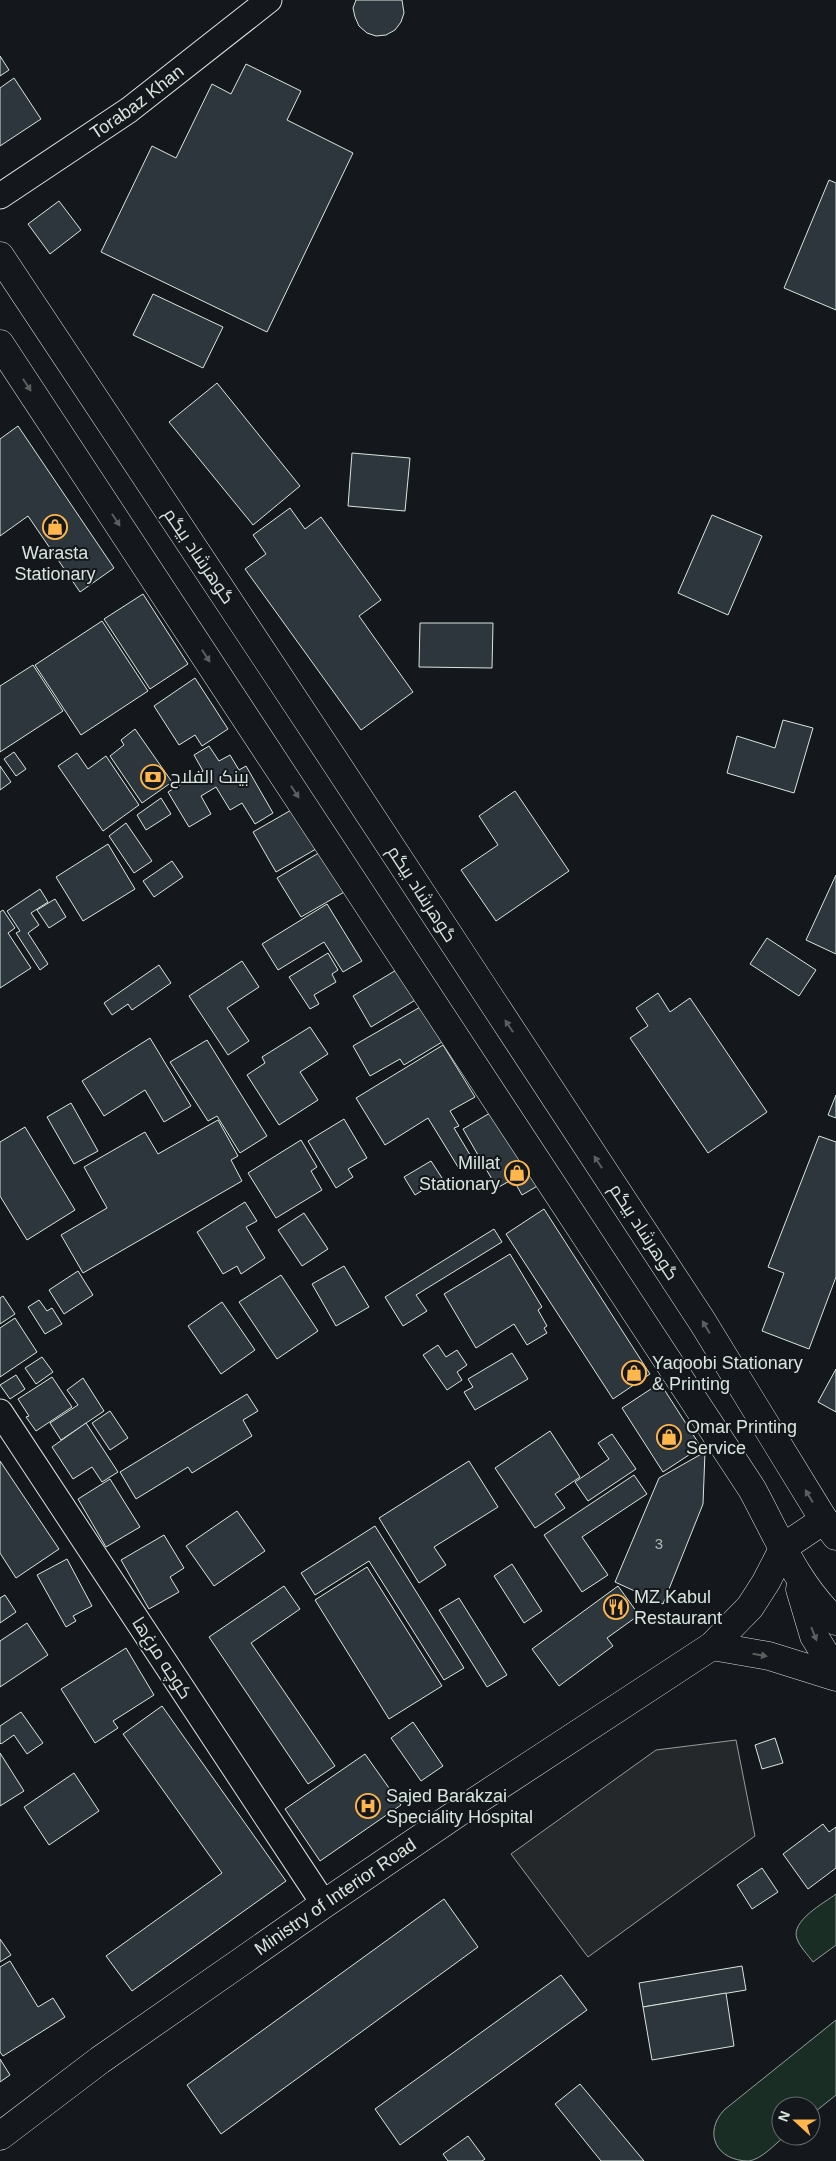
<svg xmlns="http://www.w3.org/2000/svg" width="836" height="2161" viewBox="0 0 836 2161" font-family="Helvetica,Cairo,sans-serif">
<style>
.green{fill:#1a2d24;stroke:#939e99}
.parking{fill:#24282b;stroke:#939e99}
.building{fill:#2c363c;stroke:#d8e6dc}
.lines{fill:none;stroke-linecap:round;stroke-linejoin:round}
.street-casing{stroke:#d8e6dc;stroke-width:27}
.secondary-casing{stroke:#d8e6dc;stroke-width:29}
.street{stroke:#14181c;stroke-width:25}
.secondary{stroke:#14181c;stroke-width:28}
.oneway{fill:#59605f}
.labels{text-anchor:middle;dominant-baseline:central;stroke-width:4;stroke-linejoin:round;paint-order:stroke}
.number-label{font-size:15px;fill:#adbab4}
.street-label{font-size:18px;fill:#d8e6dc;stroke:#14181c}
.poi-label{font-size:18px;fill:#d8e6dc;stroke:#14181c;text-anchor:start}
</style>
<rect width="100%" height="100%" fill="#14181c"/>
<g class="green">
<path d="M836 1894V1945L813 1962C808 1955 800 1947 797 1939 790 1921 824 1903 836 1894Z"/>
<path d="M836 2020V2095L811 2115V2106H781V2136H785C775 2144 762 2159 749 2161 716 2161 703 2133 724 2110Z"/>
</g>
<path class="parking" d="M736 1740 755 1836 588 1957 511 1854 656 1750Z"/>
<g class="building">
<path d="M356 0H402L404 13 401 22 395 30 386 35 376 36 367 33 359 26 355 17 353 8Z"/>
<path d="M0 56 9 70 0 76Z"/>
<path d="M246 64 301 91 287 120 353 153 267 332 101 252 152 146 176 158 212 84 231 94Z"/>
<path d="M14 78 41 119 0 146V88Z"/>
<path d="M829 180 836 183V310L784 288Z"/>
<path d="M59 201 81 230 50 254 28 224Z"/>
<path d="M153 294 223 327 203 368 133 335Z"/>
<path d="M217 383 300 486 253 525 169 422Z"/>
<path d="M18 426 114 568 80 592 28 516 0 536V439Z"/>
<path d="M352 453 410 458 405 511 348 506Z"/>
<path d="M290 508 305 529 321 517 381 600 359 616 413 692 361 730 245 569 266 554 253 535Z"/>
<path d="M712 515 762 536 728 615 678 593Z"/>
<path d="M143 594 188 664 150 689 104 619Z"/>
<path d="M102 621 148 691 81 735 35 665Z"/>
<path d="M420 623H493L492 668 419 667Z"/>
<path d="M33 665 63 711 0 752V686Z"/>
<path d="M195 678 228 729 202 746 195 735 179 745 154 706Z"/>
<path d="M783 720 813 728 794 793 727 773 737 736 775 748Z"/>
<path d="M135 729 172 782 142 803 110 756 124 745 121 740Z"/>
<path d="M209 746 219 761 230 755 239 770 246 766 273 813 255 824 242 803 230 810 216 787 201 796 211 814 189 827 168 792 203 771 194 755Z"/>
<path d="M14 752 26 769 16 776 4 759Z"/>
<path d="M77 753 88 769 106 756 139 805 103 831 58 766Z"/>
<path d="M0 766 11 782 0 790Z"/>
<path d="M515 791 569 871 496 921 461 870 498 845 479 816Z"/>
<path d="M161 798 171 814 146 830 137 815Z"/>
<path d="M293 809 316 849 276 872 253 832Z"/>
<path d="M126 823 152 861 134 873 109 836Z"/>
<path d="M108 844 135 889 83 921 56 877Z"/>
<path d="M322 851 346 891 301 917 277 878Z"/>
<path d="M172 861 183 877 154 897 143 881Z"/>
<path d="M836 875V954L806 940Z"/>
<path d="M40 889 48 902 31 913 39 925 28 933 48 964 40 970 16 933 20 931 7 911Z"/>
<path d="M55 899 66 917 49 928 37 910Z"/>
<path d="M327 904 362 961 343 972 324 942 278 970 262 944Z"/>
<path d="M3 910 15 928 8 933 31 968 0 988V912Z"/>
<path d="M767 938 816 970 799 996 750 964Z"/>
<path d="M328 953 338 970 332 974 336 982 314 995 319 1004 310 1009 289 977Z"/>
<path d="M242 961 259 987 227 1008 249 1041 228 1055 189 996Z"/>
<path d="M159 965 171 983 132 1010 128 1004 112 1015 104 1003Z"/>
<path d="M398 969 417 999 371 1027 353 996Z"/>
<path d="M658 993 670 1012 690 998 767 1112 708 1153 630 1038 648 1026 636 1008Z"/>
<path d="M422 1006 442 1042 404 1065 400 1059 370 1076 353 1046Z"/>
<path d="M310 1027 328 1054 300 1072 318 1100 279 1125 247 1075 265 1063 262 1057Z"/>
<path d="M150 1038 191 1106 164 1122 145 1090 104 1116 82 1081Z"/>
<path d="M207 1040 267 1136 240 1153 217 1116 208 1121 170 1062Z"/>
<path d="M443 1045 475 1097 450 1111 459 1126 454 1128 472 1158 458 1167 428 1118 385 1145 356 1098Z"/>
<path d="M836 1095V1118L828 1115Z"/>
<path d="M71 1103 98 1151 74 1164 47 1117Z"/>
<path d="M495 1110 539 1185 522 1195 513 1179 497 1188 463 1129Z"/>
<path d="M344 1119 367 1158 348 1169 353 1177 336 1188 308 1141Z"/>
<path d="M218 1120 238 1156 231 1160 242 1181 83 1273 61 1235 107 1208 84 1167 145 1132 158 1154Z"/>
<path d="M25 1127 75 1210 27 1240 0 1196V1142Z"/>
<path d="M819 1136 836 1142V1277L809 1349 762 1331 784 1273 768 1267Z"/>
<path d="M301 1140 317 1167 311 1171 322 1190 276 1218 248 1173Z"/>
<path d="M431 1161 442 1178 415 1195 404 1177Z"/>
<path d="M245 1202 257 1221 246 1227 265 1258 241 1274 237 1266 223 1274 197 1232Z"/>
<path d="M544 1209 650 1374 613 1399 506 1234Z"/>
<path d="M304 1213 328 1249 302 1266 278 1230Z"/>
<path d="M494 1229 502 1242 416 1295 427 1311 403 1326 385 1297Z"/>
<path d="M510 1254 542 1307 538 1310 547 1326 544 1328 547 1333 527 1345 514 1324 476 1348 444 1294Z"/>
<path d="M344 1266 369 1307 336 1326 312 1284Z"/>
<path d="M78 1271 93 1295 64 1314 49 1290Z"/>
<path d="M281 1275 318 1331 277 1359 239 1302Z"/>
<path d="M3 1296 15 1314 0 1324V1298Z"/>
<path d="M39 1300 47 1311 52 1308 62 1324 45 1334 28 1307Z"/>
<path d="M222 1302 255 1350 221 1374 188 1326Z"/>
<path d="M15 1318 37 1352 0 1377V1328Z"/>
<path d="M438 1345 446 1357 457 1350 467 1365 457 1372 462 1380 447 1390 423 1355Z"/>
<path d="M512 1353 528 1379 475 1410 464 1392 473 1387 468 1379Z"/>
<path d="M42 1357 53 1372 36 1384 25 1368Z"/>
<path d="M836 1369V1412L818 1402Z"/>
<path d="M16 1375 25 1389 10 1399 0 1385Z"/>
<path d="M52 1377 72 1407 36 1431 26 1417 29 1416 18 1399Z"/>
<path d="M83 1378 104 1411 61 1440 50 1423 78 1405 67 1390Z"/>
<path d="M660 1383 701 1447 663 1472 622 1408Z"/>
<path d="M247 1394 258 1411 243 1420 252 1436 192 1473 188 1467 136 1499 120 1472Z"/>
<path d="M110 1411 128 1438 110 1450 92 1423Z"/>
<path d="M86 1423 118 1472 102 1482 92 1467 73 1479 52 1447Z"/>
<path d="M550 1431 580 1477 555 1494 565 1508 535 1528 495 1468Z"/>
<path d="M612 1434 636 1469 588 1501 575 1482 609 1459 598 1443Z"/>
<path d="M705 1452 703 1504 663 1604 615 1582 659 1478Z"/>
<path d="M0 1461 59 1549 16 1578 0 1553Z"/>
<path d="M469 1461 498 1507 434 1547 446 1565 419 1583 379 1518Z"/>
<path d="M634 1475 647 1494 582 1537 608 1575 582 1592 544 1535Z"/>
<path d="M110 1479 140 1527 106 1547 78 1499Z"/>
<path d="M237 1511 265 1551 214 1586 186 1546Z"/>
<path d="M375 1526 464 1668 444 1680 369 1561 315 1595 301 1573Z"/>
<path d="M164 1535 184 1568 170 1577 179 1592 149 1609 121 1560Z"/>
<path d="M67 1559 92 1606 73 1616 76 1621 66 1627 37 1575Z"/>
<path d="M512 1564 542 1611 524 1623 494 1576Z"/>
<path d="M367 1567 442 1686 389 1719 315 1600Z"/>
<path d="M284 1586 300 1609 251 1643 335 1766 308 1784 209 1637Z"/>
<path d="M618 1586 639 1615 607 1638 613 1646 559 1686 532 1649Z"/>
<path d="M5 1595 16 1612 0 1623V1598Z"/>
<path d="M459 1598 507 1675 487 1687 439 1610Z"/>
<path d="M27 1623 48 1655 0 1687V1641Z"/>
<path d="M126 1648 154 1695 113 1721 118 1728 95 1743 61 1689Z"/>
<path d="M162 1706 286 1881 132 1991 106 1956 222 1873 123 1734Z"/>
<path d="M21 1712 43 1743 27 1754 14 1735 1 1744 0 1743V1726Z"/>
<path d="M413 1722 443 1766 421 1781 391 1738Z"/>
<path d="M775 1738 783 1763 762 1769 755 1745Z"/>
<path d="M0 1753 24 1791 0 1806Z"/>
<path d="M365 1754 401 1805 320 1861 285 1809Z"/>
<path d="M74 1773 99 1811 49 1845 24 1807Z"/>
<path d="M823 1824 829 1832 836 1827V1868L808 1889 783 1854Z"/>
<path d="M762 1868 778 1892 752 1909 737 1885Z"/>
<path d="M444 1899 478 1947 221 2134 187 2085Z"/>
<path d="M0 1939 11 1955 0 1962Z"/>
<path d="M10 1961 38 2007 53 1998 65 2017 3 2056 0 2052V1967Z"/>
<path d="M742 1966 746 1990 643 2007 639 1983Z"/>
<path d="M561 1975 587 2010 400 2145 375 2109Z"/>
<path d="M726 1993 734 2046 652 2060 643 2007Z"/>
<path d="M0 2059 10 2075 0 2082Z"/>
<path d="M580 2084 644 2161H601L555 2104Z"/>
<path d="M468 2136 485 2159 482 2161H448L443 2154Z"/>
</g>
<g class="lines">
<defs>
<g id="street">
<path id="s1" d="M0 196 129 110 269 0"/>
<path d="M0 1412 324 1904"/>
</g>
<g id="secondary">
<path d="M0 256 332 757 702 1321 824 1520 836 1536"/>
<path d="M0 344 752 1489C777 1535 797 1586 836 1621"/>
<path d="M800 1589 814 1636 836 1672"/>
<path d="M712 1646 769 1656 836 1677"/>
<path id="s2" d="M0 2136 100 2060 324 1904 459 1812 712 1646 750 1607 766 1582 784 1547 824 1520"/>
</g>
</defs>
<use href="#street" class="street-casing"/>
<use href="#secondary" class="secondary-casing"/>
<use href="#street" class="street"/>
<use href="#secondary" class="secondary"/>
</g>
<defs><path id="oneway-solid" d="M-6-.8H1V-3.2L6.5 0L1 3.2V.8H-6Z" transform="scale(1.25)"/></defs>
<g class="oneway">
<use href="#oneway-solid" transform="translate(27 385) rotate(57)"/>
<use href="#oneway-solid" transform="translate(116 520) rotate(57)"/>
<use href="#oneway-solid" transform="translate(206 656) rotate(57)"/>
<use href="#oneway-solid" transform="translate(295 792) rotate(57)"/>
<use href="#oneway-solid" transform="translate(509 1026) rotate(-123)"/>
<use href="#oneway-solid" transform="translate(598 1162) rotate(-123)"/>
<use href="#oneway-solid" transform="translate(706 1327) rotate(-121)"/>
<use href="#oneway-solid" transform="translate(809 1496) rotate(-121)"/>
<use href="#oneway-solid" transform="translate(814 1634) rotate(68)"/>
<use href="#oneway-solid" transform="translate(760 1655) rotate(10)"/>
</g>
<defs>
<symbol id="shop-ring" viewBox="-11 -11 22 22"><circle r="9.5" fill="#14181c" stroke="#ffb74d" stroke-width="1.5"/><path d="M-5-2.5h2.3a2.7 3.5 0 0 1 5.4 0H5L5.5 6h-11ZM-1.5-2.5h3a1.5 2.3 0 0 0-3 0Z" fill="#ffb74d"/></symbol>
<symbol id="bank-ring" viewBox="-11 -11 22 22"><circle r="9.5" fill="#14181c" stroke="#ffb74d" stroke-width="1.5"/><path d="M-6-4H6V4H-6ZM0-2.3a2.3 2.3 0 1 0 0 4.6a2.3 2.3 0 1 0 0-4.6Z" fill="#ffb74d"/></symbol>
<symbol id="restaurant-ring" viewBox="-11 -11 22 22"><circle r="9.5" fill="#14181c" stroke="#ffb74d" stroke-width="1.5"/><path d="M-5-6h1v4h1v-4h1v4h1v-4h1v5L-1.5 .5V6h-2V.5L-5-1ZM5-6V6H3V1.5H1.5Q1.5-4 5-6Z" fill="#ffb74d"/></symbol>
<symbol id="hospital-ring" viewBox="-11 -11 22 22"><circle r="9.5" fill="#14181c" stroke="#ffb74d" stroke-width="1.5"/><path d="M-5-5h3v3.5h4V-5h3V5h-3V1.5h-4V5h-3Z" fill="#ffb74d"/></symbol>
</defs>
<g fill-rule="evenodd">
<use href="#shop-ring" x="41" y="513" width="28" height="28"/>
<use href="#bank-ring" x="139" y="763" width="28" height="28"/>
<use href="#shop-ring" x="503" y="1159" width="28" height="28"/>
<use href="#shop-ring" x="620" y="1359" width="28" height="28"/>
<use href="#shop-ring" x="655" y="1423" width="28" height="28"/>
<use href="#restaurant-ring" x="602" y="1593" width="28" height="28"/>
<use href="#hospital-ring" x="354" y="1792" width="28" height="28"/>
</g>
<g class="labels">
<g class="number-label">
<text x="659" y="1543">3</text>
</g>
<g class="street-label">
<text stroke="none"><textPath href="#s1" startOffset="166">Torabaz Khan</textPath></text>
<text transform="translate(199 556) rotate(56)">گوهرشاد بیگم</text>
<text transform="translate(422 894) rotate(57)">گوهرشاد بیگم</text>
<text transform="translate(644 1232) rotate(57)">گوهرشاد بیگم</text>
<text transform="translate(162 1658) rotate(57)">کوچه مرغ‌ها</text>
<text stroke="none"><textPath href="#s2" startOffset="412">Ministry of Interior Road</textPath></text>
</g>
<g class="poi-label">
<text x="55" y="553" text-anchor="middle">Warasta<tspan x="55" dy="21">Stationary</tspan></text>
<text x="170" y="777">بینک الفلاح</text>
<text x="500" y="1163" text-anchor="end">Millat<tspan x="500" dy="21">Stationary</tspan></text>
<text x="652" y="1363">Yaqoobi Stationary<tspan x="652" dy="21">&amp; Printing</tspan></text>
<text x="686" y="1427">Omar Printing<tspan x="686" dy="21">Service</tspan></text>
<text x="634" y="1597">MZ Kabul<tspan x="634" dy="21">Restaurant</tspan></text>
<text x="386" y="1796">Sajed Barakzai<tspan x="386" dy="21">Speciality Hospital</tspan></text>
</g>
</g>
<g transform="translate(796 2121) rotate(291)"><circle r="24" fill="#14181c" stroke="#626a69"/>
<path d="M0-4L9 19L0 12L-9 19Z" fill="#ffb74d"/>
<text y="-8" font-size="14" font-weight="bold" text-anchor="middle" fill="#d8e6dc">N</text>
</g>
</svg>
